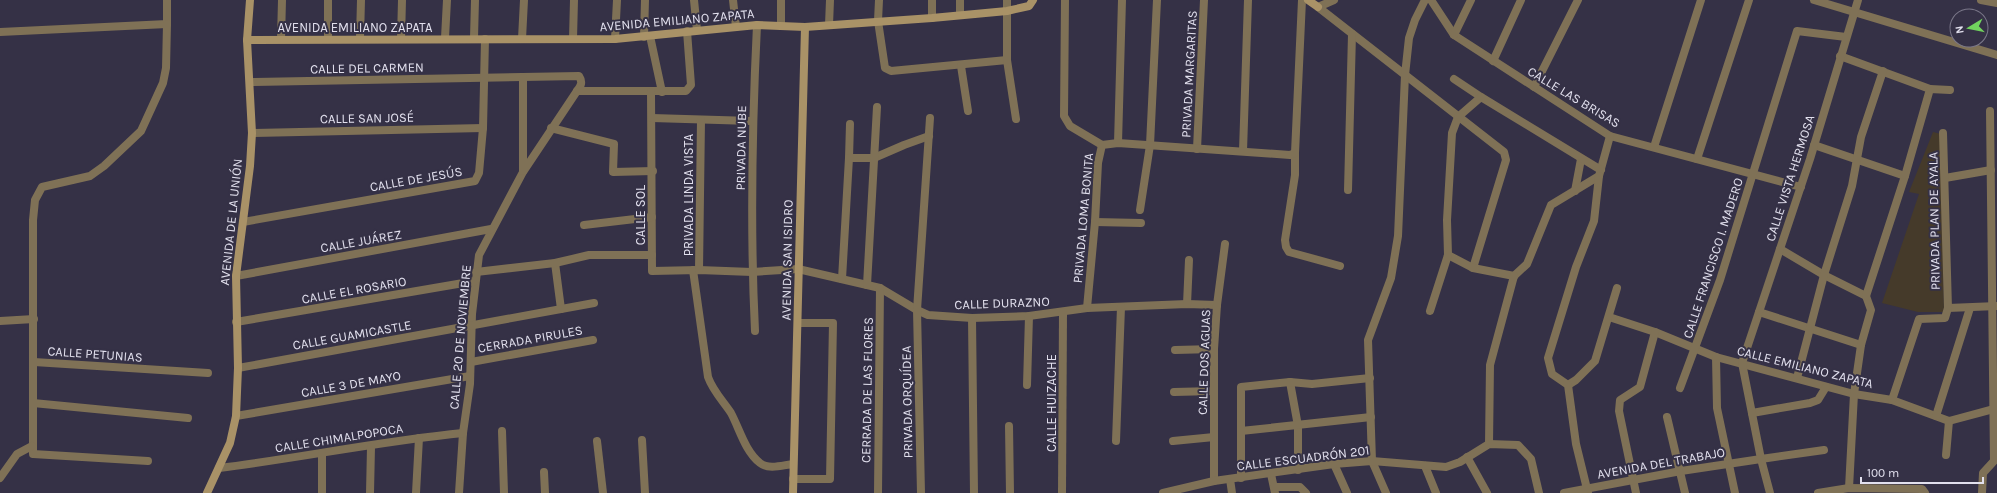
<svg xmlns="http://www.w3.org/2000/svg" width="1997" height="493" viewBox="0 0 1997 493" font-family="Karla,sans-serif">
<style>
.education{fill:#453a2a}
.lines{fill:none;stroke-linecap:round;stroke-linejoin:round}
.minor{stroke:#7f7156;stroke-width:8}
.tertiary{stroke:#7f7156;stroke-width:8}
.secondary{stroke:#a99267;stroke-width:8}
.labels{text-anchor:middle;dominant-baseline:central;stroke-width:4;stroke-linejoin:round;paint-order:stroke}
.street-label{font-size:13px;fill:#e2e0ee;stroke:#353146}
</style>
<rect width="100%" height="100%" fill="#353146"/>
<path class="education" d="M1933 132 1941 134 1944 312H1918L1882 303 1919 194 1909 192Z"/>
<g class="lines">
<g class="minor">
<path d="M694 0 697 30"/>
<path d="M733 0 736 27"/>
<path d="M879 0 878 21 885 68 891 71 1007 60"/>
<path d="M960 0V15"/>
<path d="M1007 0V60L1016 119"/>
<path d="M1065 0 1064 116 1070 126 1102 145"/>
<path d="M1334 0 1318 7 1504 152 1506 160 1473 268"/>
<path d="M1431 0 1454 35 1610 136 1801 187"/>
<path d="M1814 0 1997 55"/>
<path d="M1981 0 1997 3"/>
<path d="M932 18V0"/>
<path d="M829 25 830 0"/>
<path d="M781 26V0"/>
<path d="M0 32 167 24V0"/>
<path d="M1454 35 1471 0"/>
<path d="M650 36 662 92"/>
<path d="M644 37 645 0"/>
<path d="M328 38V0"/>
<path d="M360 38 361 0"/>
<path d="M445 38 447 0"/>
<path d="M474 38 475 0"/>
<path d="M281 39 282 0"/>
<path d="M401 39 402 0"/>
<path d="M522 39 524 0"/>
<path d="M573 39 574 0"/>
<path d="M615 39 617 0"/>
<path d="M1840 56 1930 89"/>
<path d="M1493 61 1521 0"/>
<path d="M961 66 968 111"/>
<path d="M1454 79 1481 97"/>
<path d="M250 82 579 76C583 82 581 86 577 91L523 172 479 255 472 314 470 384 463 433 459 493"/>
<path d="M1534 87 1578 0"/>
<path d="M577 91H686L691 85 687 31"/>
<path d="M651 92 652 271 699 270 752 272 798 269 880 288 917 310 928 315 972 318 1029 316 1087 308 1187 304 1217 305"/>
<path d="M652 118 752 121"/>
<path d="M551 128 614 144 613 172 653 171"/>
<path d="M252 133 483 128"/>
<path d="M1118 143 1122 0"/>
<path d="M1814 145 1905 176"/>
<path d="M1654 147 1701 0"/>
<path d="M1197 149 1204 0"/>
<path d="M1243 151 1248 0"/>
<path d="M1295 153V175L1285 240 1286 247 1289 252 1340 266"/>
<path d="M849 158 850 124"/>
<path d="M1697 159 1749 0"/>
<path d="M523 171V78"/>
<path d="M1945 178 1991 170"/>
<path d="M1348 190 1352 34"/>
<path d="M1575 191 1581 159"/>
<path d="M1140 210 1150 145 1157 0"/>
<path d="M243 222 475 181 479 173 483 128 485 39"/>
<path d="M1095 222 1141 223"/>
<path d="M584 225 652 217"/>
<path d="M1780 249 1824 275 1866 296"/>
<path d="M1448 255 1473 268 1514 276"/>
<path d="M555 263 561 309"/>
<path d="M693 270 708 377C713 391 723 401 731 413 740 430 745 451 760 463 769 470 783 465 793 464"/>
<path d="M699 270 701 120"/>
<path d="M476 272 555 263 589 255H652"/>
<path d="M236 276 491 229"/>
<path d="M1514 276 1527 264 1551 205 1599 176 1610 136"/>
<path d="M842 279 849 158H874L904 145 929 136"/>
<path d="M867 285 877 107"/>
<path d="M1187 304 1189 260"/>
<path d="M1087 308 1095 222 1098 163 1102 145 1118 143 1290 155 1295 153 1302 0"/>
<path d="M1948 308 1997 306"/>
<path d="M1430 311 1448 255 1447 220 1452 133 1458 117 1481 97 1601 170"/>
<path d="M1759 312 1861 345"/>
<path d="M1609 317 1655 332 1716 357 1854 394 1892 400 1949 421 1997 408"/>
<path d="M972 318 974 493"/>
<path d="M0 321 34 319"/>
<path d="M236 322 475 281"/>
<path d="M755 331C750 229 752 127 757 25"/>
<path d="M1175 350 1214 349"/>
<path d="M1716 357 1717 408 1735 493"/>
<path d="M34 362 208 373"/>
<path d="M471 362 593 340"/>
<path d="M238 368 594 303"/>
<path d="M1797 378 1824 275 1852 186 1861 137 1883 71"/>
<path d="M1290 382 1298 426V470"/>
<path d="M1027 385 1029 316"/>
<path d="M1568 385 1576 380 1595 361 1617 288"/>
<path d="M1680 388 1720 280 1797 31 1846 37"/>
<path d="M1174 392 1214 391"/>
<path d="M1892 400 1919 319 1945 318 1948 308 1943 133"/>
<path d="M33 403 188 418"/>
<path d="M1752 413 1810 403 1818 400 1826 387"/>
<path d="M236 416 470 376"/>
<path d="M1936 416 1970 308"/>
<path d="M1667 417 1685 493"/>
<path d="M1009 426 1010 493"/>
<path d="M502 431 504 493"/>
<path d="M1241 431 1371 417"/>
<path d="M642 440 645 493"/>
<path d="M597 441 603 493"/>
<path d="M1116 441 1121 307"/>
<path d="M1173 441 1214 437"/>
<path d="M1489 444 1490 365 1514 276"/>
<path d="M1946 455 1949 421"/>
<path d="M1467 457 1487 493"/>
<path d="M1761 459 1824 450"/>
<path d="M148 461 33 454V220L35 200 42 187 90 176 104 166 141 131 163 83 166 68 167 24"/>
<path d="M1334 464 1347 493"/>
<path d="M219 468C300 458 381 441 463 433"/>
<path d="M544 472 545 493"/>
<path d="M1271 474 1275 493"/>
<path d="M0 478 17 454 32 446"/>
<path d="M1241 478V387L1290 382 1312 384 1370 378"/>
<path d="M793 479H830L833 323H798"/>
<path d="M1230 479 1232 493"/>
<path d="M1214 481V349L1217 305 1225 244"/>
<path d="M1274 487H1300L1306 493"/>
<path d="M1849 488 1854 394 1861 345 1871 310 1866 296 1905 176 1930 89 1950 90"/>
<path d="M322 493V453"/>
<path d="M370 493 371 447"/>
<path d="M416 493 419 438"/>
<path d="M878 493 880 288"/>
<path d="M921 493 917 310 930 118"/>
<path d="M1062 493 1063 312"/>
<path d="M1386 493 1372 461 1368 340 1391 278 1398 236 1405 75 1409 38 1415 20 1425 0"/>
<path d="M1588 493 1576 444 1568 385 1552 374 1548 358 1576 267 1594 221 1599 176"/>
<path d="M1636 493 1619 411 1620 400 1640 387 1655 332"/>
<path d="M1818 493 1849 488 1922 489 1925 493"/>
<path d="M1982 493 1983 473 1994 461 1990 111"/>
</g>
<g class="tertiary">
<path d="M1425 466 1436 493"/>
<path d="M1163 493 1214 481 1334 464 1372 461 1446 467 1460 462 1489 444 1518 445 1531 459 1539 493"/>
<path d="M1564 493 1681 471 1761 459"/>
<path d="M1770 493 1761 459 1742 363 1810 159 1858 0"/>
</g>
<g class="secondary">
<path d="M1308 0 1318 7"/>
<path d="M247 40 615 39 757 25 805 27 932 18 1007 11 1029 6 1033 0"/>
<path d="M207 493 230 443 236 416 238 368 236 276 250 166 252 133 247 40 250 0"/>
<path d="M793 493 805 27"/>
</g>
</g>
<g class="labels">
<g class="street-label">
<text transform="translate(677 20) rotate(-5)">AVENIDA EMILIANO ZAPATA</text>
<text x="355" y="27">AVENIDA EMILIANO ZAPATA</text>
<text transform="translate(367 68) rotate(-1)">CALLE DEL CARMEN</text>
<text transform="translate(1189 74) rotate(-87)">PRIVADA MARGARITAS</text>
<text transform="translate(1574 97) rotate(31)">CALLE LAS BRISAS</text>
<text transform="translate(367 118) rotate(-1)">CALLE SAN JOSÉ</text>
<text transform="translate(741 148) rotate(-89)">PRIVADA NUBE</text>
<text transform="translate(1790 178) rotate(-72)">CALLE VISTA HERMOSA</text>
<text transform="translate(416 179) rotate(-10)">CALLE DE JESÚS</text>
<text transform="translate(688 195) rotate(-90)">PRIVADA LINDA VISTA</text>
<text transform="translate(640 215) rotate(-90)">CALLE SOL</text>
<text transform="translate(1083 218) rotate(-85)">PRIVADA LOMA BONITA</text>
<text transform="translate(1934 221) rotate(-91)">PRIVADA PLAN DE AYALA</text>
<text transform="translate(231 222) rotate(-84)">AVENIDA DE LA UNIÓN</text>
<text transform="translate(361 241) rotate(-10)">CALLE JUÁREZ</text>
<text transform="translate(1713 258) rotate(-72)">CALLE FRANCISCO I. MADERO</text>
<text transform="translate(787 260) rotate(-89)">AVENIDA SAN ISIDRO</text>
<text transform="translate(354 290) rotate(-10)">CALLE EL ROSARIO</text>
<text transform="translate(1002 303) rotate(-2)">CALLE DURAZNO</text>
<text transform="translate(352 335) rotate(-10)">CALLE GUAMICASTLE</text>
<text transform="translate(460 337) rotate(-85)">CALLE 20 DE NOVIEMBRE</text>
<text transform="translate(530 339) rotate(-10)">CERRADA PIRULES</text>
<text transform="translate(95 354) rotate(4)">CALLE PETUNIAS</text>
<text transform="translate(1204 362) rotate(-88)">CALLE DOS AGUAS</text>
<text transform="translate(1805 367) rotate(14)">CALLE EMILIANO ZAPATA</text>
<text transform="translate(351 384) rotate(-10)">CALLE 3 DE MAYO</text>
<text transform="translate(867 390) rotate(-89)">CERRADA DE LAS FLORES</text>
<text transform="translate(907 402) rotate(-91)">PRIVADA ORQUÍDEA</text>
<text transform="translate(1051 403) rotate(-90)">CALLE HUIZACHE</text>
<text transform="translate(339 438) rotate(-9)">CALLE CHIMALPOPOCA</text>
<text transform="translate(1303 458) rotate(-7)">CALLE ESCUADRÓN 201</text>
<text transform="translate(1661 463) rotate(-10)">AVENIDA DEL TRABAJO</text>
</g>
</g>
<g transform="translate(1969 28) rotate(260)"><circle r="19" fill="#353146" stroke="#7a7789"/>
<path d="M0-3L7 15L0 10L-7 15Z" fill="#71d35e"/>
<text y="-6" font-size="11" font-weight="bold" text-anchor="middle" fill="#e2e0ee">N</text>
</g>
<path d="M1861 477v6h122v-6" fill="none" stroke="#e2e0ee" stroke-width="2"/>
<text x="1867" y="477" font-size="12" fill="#e2e0ee" stroke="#353146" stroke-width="3" paint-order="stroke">100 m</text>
</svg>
